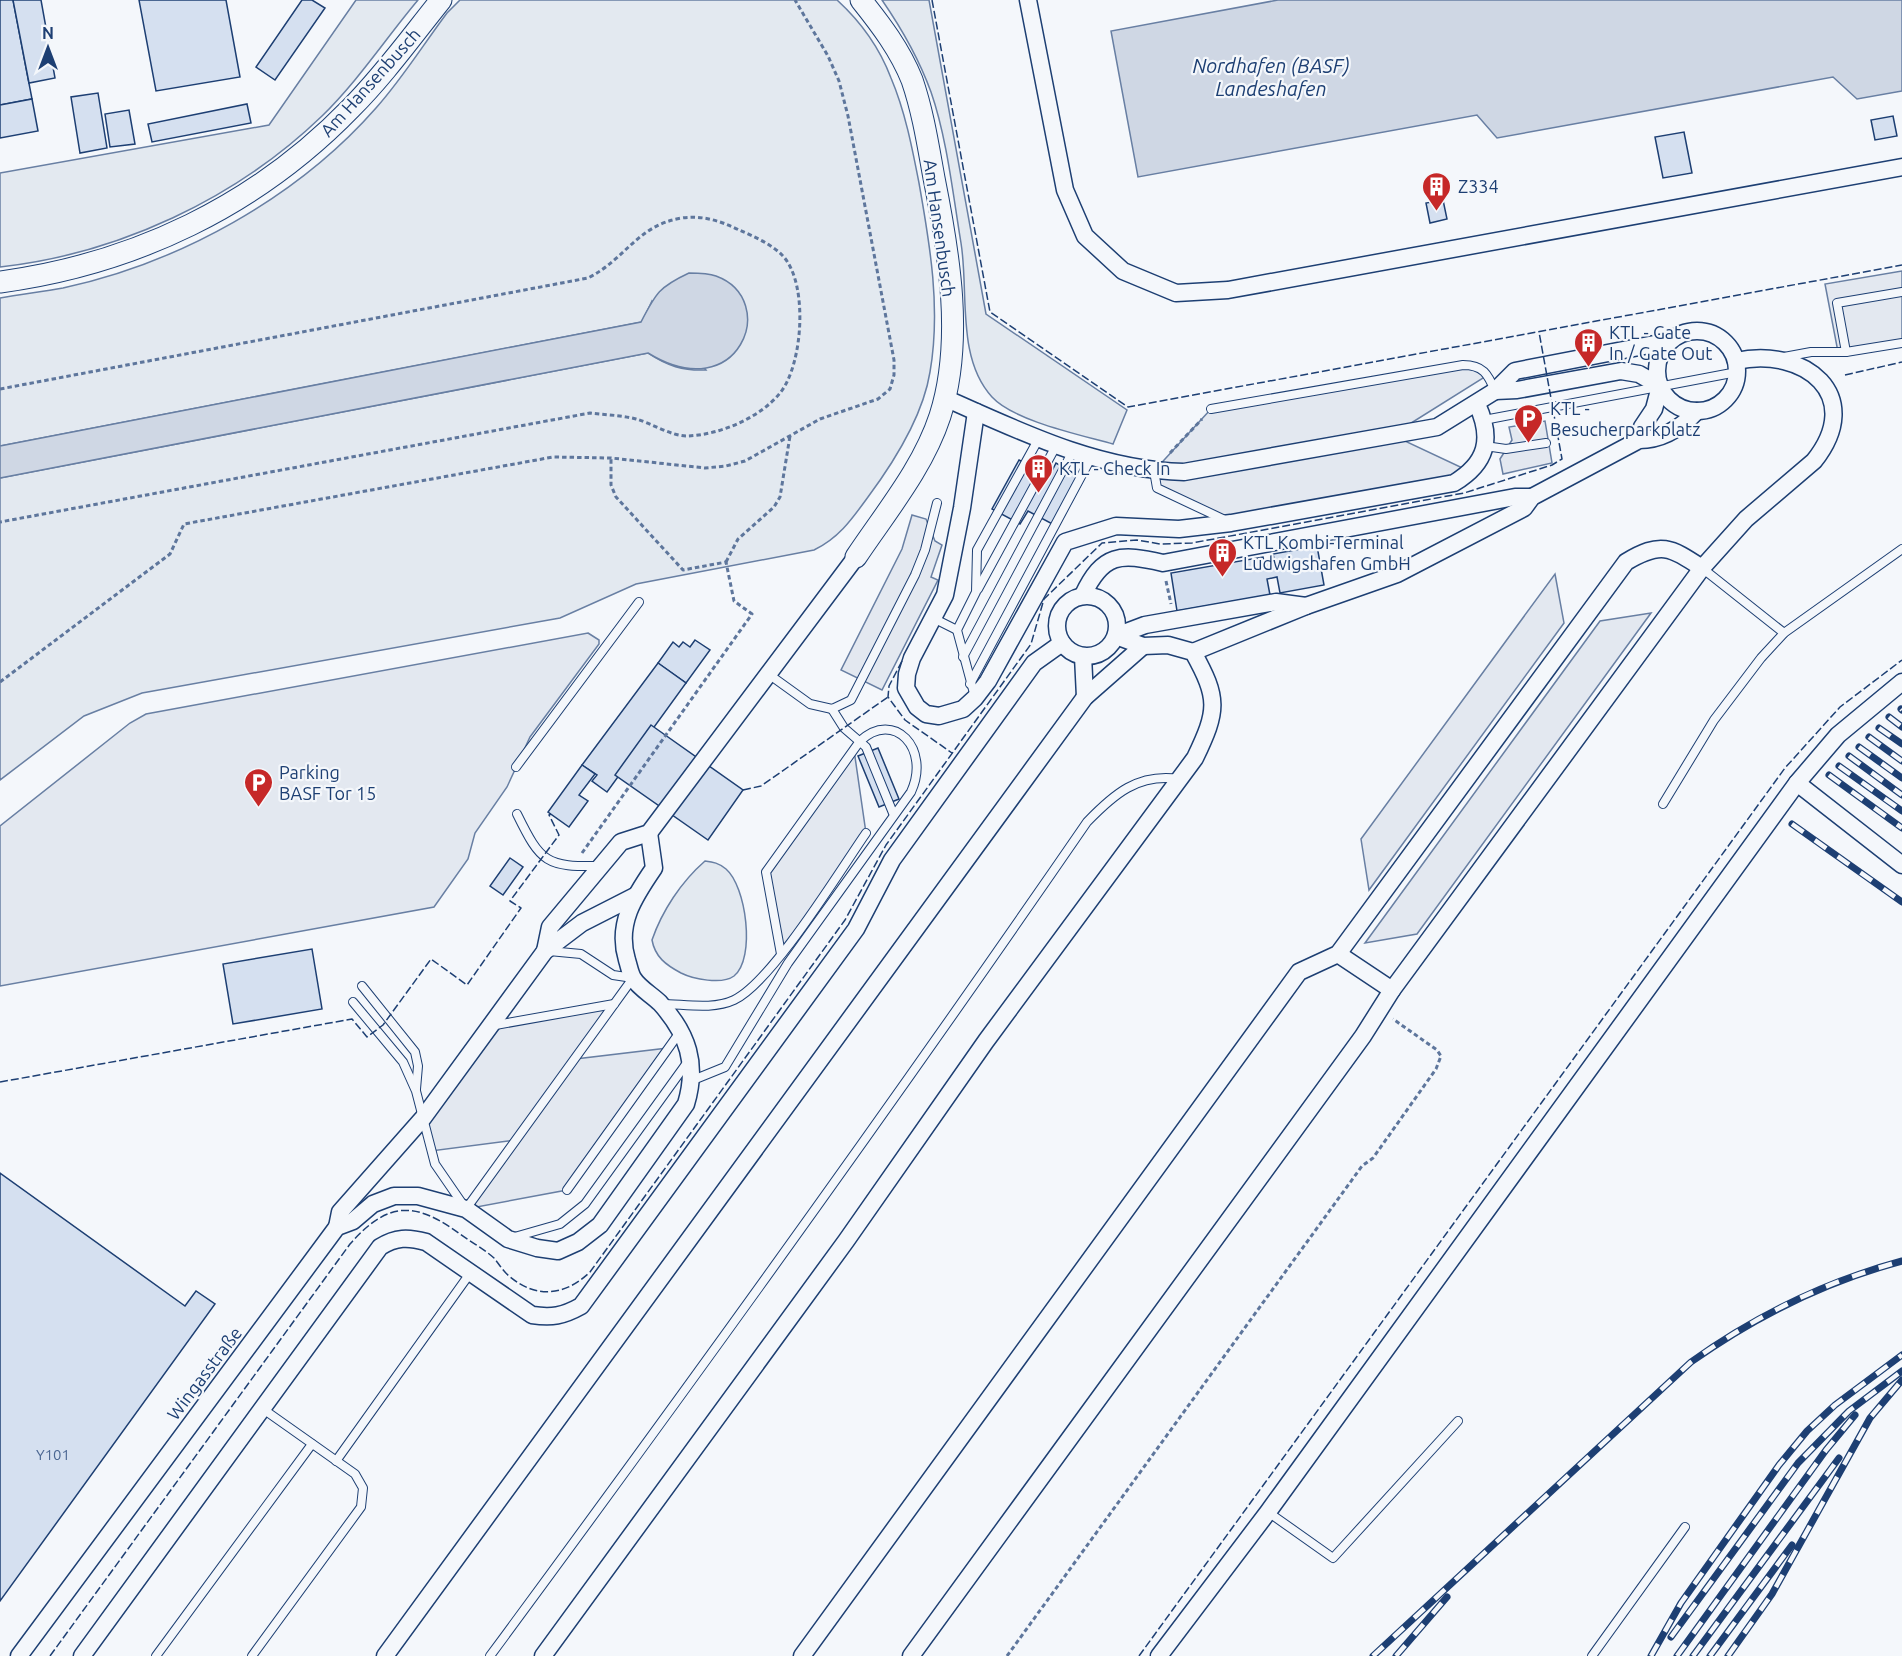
<svg xmlns="http://www.w3.org/2000/svg" width="1902" height="1656" viewBox="0 0 1902 1656" font-family="Ubuntu,sans-serif">
<style>
.green{fill:#e3e9f0;stroke:#687fa3;stroke-width:1.5}
.parking{fill:#e3e8f0;stroke:#687fa3;stroke-width:1.5}
.water{fill:#cfd7e4;stroke:#687fa3;stroke-width:1.5}
.building{fill:#d5e0f0;stroke:#1d3f73;stroke-width:1.5}
.lines{fill:none;stroke-linecap:round;stroke-linejoin:round}
.service-casing{stroke:#1d3f73;stroke-width:10}
.minor-casing{stroke:#1d3f73;stroke-width:19}
.tertiary-casing{stroke:#1d3f73;stroke-width:23}
.path{stroke:#5e769c;stroke-width:3;stroke-dasharray:4.5 3;stroke-linecap:butt}
.service{stroke:#f4f7fb;stroke-width:8}
.minor{stroke:#f4f7fb;stroke-width:16}
.tertiary{stroke:#f4f7fb;stroke-width:21}
.rail-casing{stroke:#1d3f73;stroke-width:7}
.rail{stroke:#f4f7fb;stroke-width:4.5;stroke-dasharray:14;stroke-linecap:butt}
.fence{stroke:#1d3f73;stroke-width:1.5;stroke-dasharray:8 3;stroke-linecap:butt}
.labels{text-anchor:middle;dominant-baseline:central;stroke-width:4.5;stroke-linejoin:round;paint-order:stroke}
.number-label{font-size:15px;fill:#4b6792}
.street-label{font-size:18px;fill:#1d3f73;stroke:#f4f7fb}
.poi-label{font-size:18px;fill:#1d3f73;stroke:#f4f7fb;text-anchor:start}
.water-label{font-size:20px;font-style:italic;fill:#1d3f73;stroke:#f4f7fb}
</style>
<rect width="100%" height="100%" fill="#f4f7fb"/>
<g class="green">
<path d="M356 0H418C386 38 358 81 322 116 236 199 118 254 0 267V173L269 125Z"/>
<path d="M460 0H837C860 21 880 49 891 78 905 111 912 147 919 183 930 245 941 309 930 372 923 416 894 462 868 497 852 519 839 538 814 550L636 584 560 618 142 693 84 716 0 780V478L648 353C667 366 683 371 706 370L652 301 642 322 0 446V298C21 294 42 292 63 288 179 263 297 198 376 108 402 79 423 45 447 13Z"/>
<path d="M882 0H929L986 314 1127 410 1113 444C1081 435 1014 421 992 397 956 358 969 291 961 243 953 195 947 138 931 92 919 59 902 29 882 0Z"/>
<path d="M705 861C713 862 719 863 726 869 746 886 756 958 734 976 722 985 693 979 681 973 666 965 655 957 652 940 662 911 681 882 705 861Z"/>
</g>
<g class="parking">
<path d="M1902 271V343L1838 352 1825 284Z"/>
<path d="M1463 365 1488 375 1392 435 1471 472 1231 523 1157 488 1154 471 1211 409Z"/>
<path d="M1545 421 1552 463 1503 474 1500 459 1512 440 1509 427Z"/>
<path d="M912 515 926 519 935 541 942 545 931 577 938 580 882 690 841 670 902 549Z"/>
<path d="M1555 574 1564 623 1369 890 1361 839Z"/>
<path d="M1651 613 1417 934 1365 943 1600 621Z"/>
<path d="M588 633 599 640V644L530 737 507 787 475 833 468 859 434 907 0 986V826L130 723 146 714Z"/>
<path d="M854 750 866 833 781 954 766 872Z"/>
<path d="M614 1004 575 1059 668 1048 567 1190 466 1209 515 1140 431 1151 423 1118 490 1026Z"/>
</g>
<g class="water">
<path d="M1278 0H1902V91L1857 99 1833 77 1497 138 1477 115 1138 177 1111 31Z"/>
<path d="M689 273C697 273 708 273 716 276 781 300 739 409 648 353L0 478V446L641 322C656 293 659 287 689 273Z"/>
</g>
<g class="building">
<path d="M0 0H13L32 99 0 105Z"/>
<path d="M13 0H41L55 78 29 83Z"/>
<path d="M139 0H226L240 77 156 91Z"/>
<path d="M302 0H312L325 8 275 80 256 67Z"/>
<path d="M98 93 107 148 80 153 71 97Z"/>
<path d="M32 99 38 131 0 138V105Z"/>
<path d="M247 104 251 123 152 142 148 124Z"/>
<path d="M129 110 135 144 110 147 105 114Z"/>
<path d="M1893 116 1897 136 1875 140 1871 120Z"/>
<path d="M1684 132 1692 173 1663 178 1655 137Z"/>
<path d="M1443 200 1447 219 1430 223 1426 203Z"/>
<path d="M1019 460 1049 477 1056 463 1084 479 1058 527 1028 511 1020 524 992 509Z"/>
<path d="M1317 546 1324 585 1280 593 1277 577 1267 579 1270 595 1177 611 1171 573 1263 557 1264 561 1274 559 1273 554Z"/>
<path d="M695 640 710 650 686 683 658 663 673 642 679 647 683 642 690 647Z"/>
<path d="M658 663 686 683 607 792 592 781 597 775 582 765Z"/>
<path d="M651 725 743 790 708 840 615 775Z"/>
<path d="M878 748 899 799 879 807 858 756Z"/>
<path d="M582 765 595 774 579 795 588 801 569 827 548 812Z"/>
<path d="M510 858 523 867 503 895 490 886Z"/>
<path d="M312 949 322 1009 233 1024 223 964Z"/>
<path d="M0 1173 185 1306 196 1291 215 1304 0 1601Z"/>
</g>
<g class="lines">
<defs>
<g id="service">
<path d="M1846 352 1837 303 1902 292"/>
<path d="M1784 357 1811 352H1846L1902 343"/>
<path d="M1211 409 1463 365C1483 365 1488 374 1495 391"/>
<path d="M1484 420 1737 372"/>
<path d="M1485 446 1506 449 1546 443"/>
<path d="M1154 471 1157 488 1225 520"/>
<path d="M1702 568 1784 633"/>
<path d="M978 589 1056 446"/>
<path d="M933 618 957 630"/>
<path d="M963 657 1073 451"/>
<path d="M767 673 810 704 832 709 851 700 915 575 925 550 937 503"/>
<path d="M970 684 1092 456"/>
<path d="M975 697 957 630 976 592 977 550 1038 440"/>
<path d="M832 709 844 728 866 747 893 813"/>
<path d="M516 767 639 602"/>
<path d="M1663 804 1714 720 1761 658 1784 633 1902 549"/>
<path d="M517 814C541 863 546 867 601 866"/>
<path d="M362 986 415 1052 418 1066 416 1089"/>
<path d="M353 1002 403 1062 416 1091 435 1164 466 1209 633 978 613 975 581 954 549 951"/>
<path d="M661 1004C684 1004 713 1010 734 1000 772 982 839 872 866 833"/>
<path d="M490 1026 614 1004"/>
<path d="M693 1080 725 1067 788 963 911 792C931 749 894 709 860 741L766 872 781 954"/>
<path d="M567 1190 680 1032"/>
<path d="M511 1238 560 1224 585 1204 689 1060"/>
<path d="M336 1461 471 1272"/>
<path d="M1268 1512 1333 1558 1458 1421"/>
<path d="M156 1656 312 1444"/>
<path d="M252 1656 361 1507 363 1488 355 1474 263 1409"/>
<path d="M490 1656C693 1381 893 1104 1087 822 1114 794 1138 773 1179 779"/>
<path d="M1592 1656 1685 1527"/>
</g>
<g id="minor">
<path d="M1028 0 1065 190 1085 236 1123 271 1176 293 1228 290 1902 167"/>
<circle cx="1697" cy="371" r="40"/>
<path d="M1495 391 1517 390 1621 371 1639 374 1660 386 1654 409 1642 427 1639 440"/>
<path d="M945 398C1021 432 1099 470 1184 472L1437 427 1495 391 1515 371 1670 341"/>
<path d="M976 412 962 508 945 595 912 658 907 674 906 688 917 707 926 714 939 716 963 709 975 698 988 681 1065 542 1116 526 1179 529 1231 523 1454 483C1487 463 1493 439 1477 404"/>
<path d="M1083 595C1103 553 1120 553 1163 563L1515 497H1532"/>
<circle cx="1087" cy="626" r="30"/>
<path d="M1116 636 1145 625 1276 602 1306 606"/>
<path d="M1193 652 1306 606 1397 574 1524 508 1532 497 1639 440C1662 440 1682 427 1697 411"/>
<path d="M1083 656 1085 697"/>
<path d="M1797 783 1902 865"/>
<path d="M545 951 550 927 621 842 649 833 856 557"/>
<path d="M1338 954 1392 990"/>
<path d="M337 1227 340 1212 423 1118 545 951 582 923 635 896"/>
<path d="M19 1656 337 1227 353 1221 373 1204 394 1196H418L466 1209 508 1239 537 1248 558 1251 578 1242 600 1225 686 1104C698 1064 688 1034 660 1003 652 995 639 988 633 978 630 973 629 966 627 960 616 924 634 897 654 868L649 833"/>
<path d="M82 1656 380 1247C396 1237 408 1237 426 1242L532 1315C552 1318 563 1316 581 1306L856 929 892 860 1034 663 1062 643"/>
<path d="M385 1656 1085 697 1143 646"/>
<path d="M543 1656 846 1241 986 1041 1195 758C1218 710 1219 699 1193 652L1168 645 1143 646 1116 636"/>
<path d="M802 1656 1299 972 1338 954 1626 562C1661 541 1670 547 1702 568"/>
<path d="M911 1656 1363 1036 1392 990 1702 568 1746 519 1814 461C1866 396 1805 346 1736 361"/>
<path d="M1159 1656 1268 1512 1797 783 1838 735 1902 682"/>
</g>
<g id="tertiary">
<path d="M0 282C134 264 256 206 351 108 384 75 412 36 441 0"/>
<path d="M856 557C886 512 923 468 940 416 964 341 949 253 934 178 928 145 923 112 912 80 900 50 881 25 861 0"/>
</g>
</defs>
<use href="#service" class="service-casing"/>
<use href="#minor" class="minor-casing"/>
<use href="#tertiary" class="tertiary-casing"/>
<g class="path">
<path d="M0 389 588 278C626 259 637 225 682 218 702 215 721 221 739 230 753 236 771 244 782 255 809 282 803 365 780 393 760 418 719 435 687 436 671 436 651 423 636 419 621 415 605 415 590 413L0 522"/>
<path d="M1170 453 1202 419"/>
<path d="M726 562 738 539 774 507 780 497 790 436"/>
<path d="M1166 581 1171 604"/>
<path d="M0 682 170 554 184 524 553 457 611 458 705 468 726 466 745 461 820 419 878 399 890 389 894 375V360L848 116 839 81 828 56 795 0"/>
<path d="M582 853 752 614 734 601 726 562 683 570 616 497 611 485V458"/>
<path d="M1007 1656 1362 1166 1373 1158 1436 1069 1441 1056 1437 1050 1393 1019"/>
</g>
<use href="#service" class="service"/>
<use href="#minor" class="minor"/>
<use href="#tertiary" class="tertiary"/>
<defs>
<g id="rail">
<path d="M1901 709 1902 710"/>
<path d="M1889 717 1902 727"/>
<path d="M1879 728 1902 744"/>
<path d="M1869 737 1902 761"/>
<path d="M1859 747 1902 778"/>
<path d="M1849 756 1902 795"/>
<path d="M1839 766 1902 811"/>
<path d="M1829 775 1902 828"/>
<path d="M1792 824 1902 902"/>
<path d="M1671 1637 1798 1463 1849 1411 1902 1371"/>
<path d="M1373 1656 1691 1362C1757 1315 1824 1282 1902 1261"/>
<path d="M1396 1656 1447 1597"/>
<path d="M1651 1656 1681 1603 1779 1465 1807 1431 1835 1405 1902 1355"/>
<path d="M1677 1656 1826 1450 1855 1415"/>
<path d="M1693 1656 1839 1458"/>
<path d="M1710 1656 1792 1545"/>
<path d="M1728 1656 1772 1594 1870 1418 1902 1380"/>
</g>
</defs>
<use href="#rail" class="rail-casing"/>
<use href="#rail" class="rail"/>
<g class="fence">
<path d="M932 0 990 312 1128 407 1902 265"/>
<path d="M1845 375 1902 362"/>
<path d="M902 661 889 686 888 697 905 720 952 753"/>
<path d="M743 790 761 786 888 697"/>
<path d="M0 1082 352 1019 367 1037 383 1025 431 959 467 985 521 908 510 901 559 835 549 815 551 814"/>
<path d="M50 1656 350 1244C388 1201 415 1201 460 1234 471 1242 484 1249 494 1258 499 1264 503 1271 509 1276 536 1299 565 1296 590 1272L845 920 886 845 1031 644 1044 599 1102 543 1137 540 1160 544 1192 543 1464 493 1552 465 1562 459 1539 332"/>
<path d="M1139 1656 1785 768 1840 707 1902 660"/>
</g>
</g>
<defs>
<symbol id="building-pin" viewBox="-11 -11 22 30"><path d="M0 17L-7.5 6A9.5 9.5 0 1 1 7.5 6Z" fill="#c62828" stroke="#f4f7fb"/><path d="M-4-6H4V6H1V3H-1V6H-4ZM-2.5-4.3h1.7v1.8h-1.7ZM.8-4.3h1.7v1.8H.8ZM-2.5-1h1.7V.8h-1.7ZM.8-1h1.7V.8H.8Z" fill="#fff"/></symbol>
<symbol id="parking-pin" viewBox="-11 -11 22 30"><path d="M0 17L-7.5 6A9.5 9.5 0 1 1 7.5 6Z" fill="#c62828" stroke="#f4f7fb"/><path d="M-3.5-5.5H1a3.5 3.5 0 0 1 0 7H-1V5.5H-3.5ZM-1-3.4V-.6H.8a1.4 1.4 0 0 0 0-2.8Z" fill="#fff"/></symbol>
</defs>
<g fill-rule="evenodd">
<use href="#building-pin" x="1420" y="170" width="33" height="45"/>
<use href="#building-pin" x="1572" y="326" width="33" height="45"/>
<use href="#parking-pin" x="1512" y="402" width="33" height="45"/>
<use href="#building-pin" x="1022" y="452" width="33" height="45"/>
<use href="#building-pin" x="1206" y="536" width="33" height="45"/>
<use href="#parking-pin" x="242" y="766" width="33" height="45"/>
</g>
<g class="labels">
<g class="number-label">
<text x="53" y="1454">Y101</text>
</g>
<g class="street-label">
<text transform="translate(370 82) rotate(-48)">Am Hansenbusch</text>
<text transform="translate(940 228) rotate(82)">Am Hansenbusch</text>
<text transform="translate(204 1373) rotate(-53)">Wingasstraße</text>
</g>
<g class="poi-label">
<text x="1458" y="186">Z334</text>
<text x="1609" y="332">KTL - Gate<tspan x="1609" dy="21">In / Gate Out</tspan></text>
<text x="1550" y="408">KTL -<tspan x="1550" dy="21">Besucherparkplatz</tspan></text>
<text x="1059" y="468">KTL - Check In</text>
<text x="1243" y="542">KTL Kombi-Terminal<tspan x="1243" dy="21">Ludwigshafen GmbH</tspan></text>
<text x="279" y="772">Parking<tspan x="279" dy="21">BASF Tor 15</tspan></text>
</g>
<g class="water-label">
<text x="1271" y="65">Nordhafen (BASF)<tspan x="1271" dy="23">Landeshafen</tspan></text>
</g>
</g>
<g transform="translate(48 48)" stroke="#f4f7fb" stroke-width="4.5" paint-order="stroke">
<path d="M0-4.5L10 22L0 15L-10 22Z" fill="#1d3f73"/>
<text y="-9" font-size="16" font-weight="bold" text-anchor="middle" fill="#1d3f73">N</text>
</g>
</svg>
